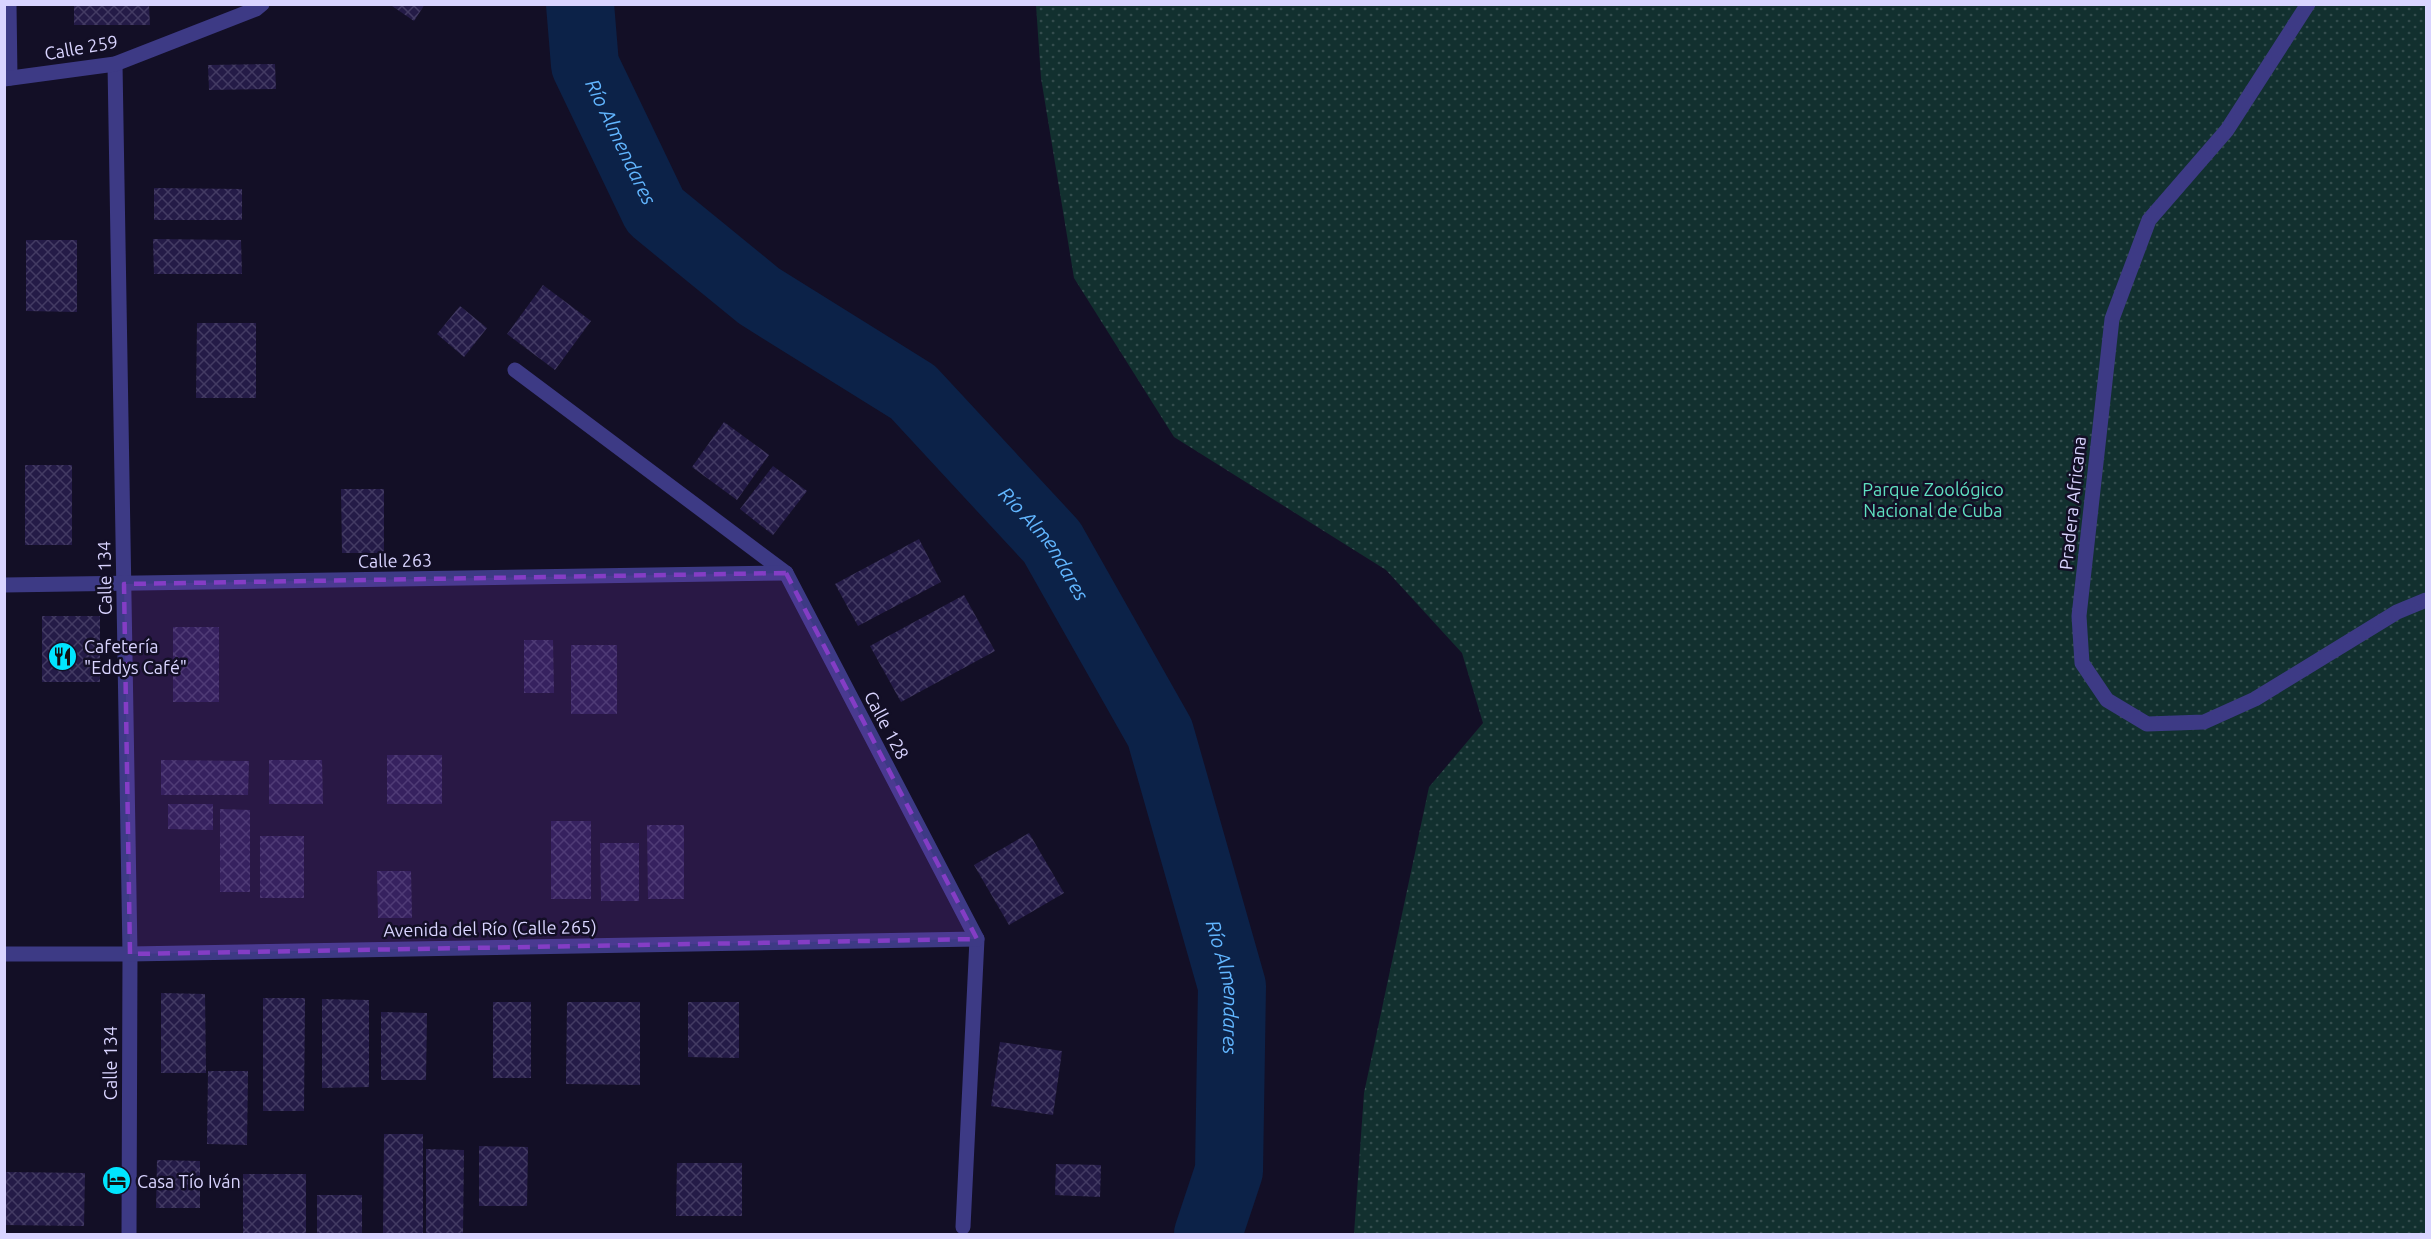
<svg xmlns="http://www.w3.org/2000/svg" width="2431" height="1239" viewBox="0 0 2431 1239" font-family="Ubuntu,sans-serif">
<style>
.grass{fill:url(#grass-dots)}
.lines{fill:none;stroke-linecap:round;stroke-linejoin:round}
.river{stroke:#0c2248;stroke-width:68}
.building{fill:url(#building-cross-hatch)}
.service{stroke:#3d3a85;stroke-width:15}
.minor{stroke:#3d3a85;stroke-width:15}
.marked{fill:#843dc5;fill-opacity:0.2;stroke:#843dc5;stroke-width:4.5;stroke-dasharray:12 8;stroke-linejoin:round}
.labels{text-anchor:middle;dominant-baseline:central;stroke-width:5;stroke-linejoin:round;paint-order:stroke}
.street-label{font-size:18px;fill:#d9d4ff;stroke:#130f26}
.park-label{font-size:18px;fill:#5fe0c0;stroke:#130f26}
.poi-label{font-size:18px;fill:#d9d4ff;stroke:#130f26;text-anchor:start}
.water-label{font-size:20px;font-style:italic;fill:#62b6ff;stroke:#130f26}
</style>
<defs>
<pattern id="grass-dots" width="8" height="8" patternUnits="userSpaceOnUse" patternTransform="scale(1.5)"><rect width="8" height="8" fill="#12302f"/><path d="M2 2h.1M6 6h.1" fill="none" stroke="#344d4e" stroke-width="1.8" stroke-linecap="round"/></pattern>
<pattern id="building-cross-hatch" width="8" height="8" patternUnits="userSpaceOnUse" patternTransform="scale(1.5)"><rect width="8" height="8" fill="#241b47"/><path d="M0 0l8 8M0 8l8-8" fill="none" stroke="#433b63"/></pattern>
</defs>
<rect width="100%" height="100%" fill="#130f26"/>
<path class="grass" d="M1036 5H2426V1234H1354L1364 1093 1429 787 1483 723 1462 653 1386 570 1174 437 1074 278 1041 78Z"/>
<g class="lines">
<path class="river" id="s1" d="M580 4 585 65 655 211 759 296 913 392 1052 542 1160 733 1232 986 1229 1171 1208 1234"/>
</g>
<g class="building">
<path d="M389 4H425L414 21Z"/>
<path d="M74 5H149L150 25H74Z"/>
<path d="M275 64 276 89 209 90 208 65Z"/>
<path d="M154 188 242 189V220H154Z"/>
<path d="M153 239 241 240 242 274H154Z"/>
<path d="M26 240H77V312L26 311Z"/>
<path d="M543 285 591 321 555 370 507 334Z"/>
<path d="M460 306 487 328 464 357 437 334Z"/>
<path d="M197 323H256V398H196Z"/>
<path d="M724 422 769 455 737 500 692 467Z"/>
<rect x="25" y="465" width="47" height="80"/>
<path d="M773 466 807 491 773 535 740 509Z"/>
<path d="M341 489H384V553H342Z"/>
<path d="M919 539 941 582 858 626 835 584Z"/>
<path d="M964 595 995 651 901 702 870 646Z"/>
<rect x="42" y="616" width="58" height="66"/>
<rect x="173" y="627" width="46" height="75"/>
<path d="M524 640H553L554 693H524Z"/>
<rect x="571" y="645" width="46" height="69"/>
<rect x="387" y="755" width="55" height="49"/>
<path d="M161 760 249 761 248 795H161Z"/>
<path d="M269 760H322L323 804H269Z"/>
<path d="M168 804H213V830L168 829Z"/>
<path d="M220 809 250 810V892H220Z"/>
<rect x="551" y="821" width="40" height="78"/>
<path d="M647 825H684V899H648Z"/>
<path d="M1029 833 1064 893 1009 925 974 865Z"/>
<rect x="260" y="836" width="44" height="62"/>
<path d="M600 843H639V901H601Z"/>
<path d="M377 871H411L412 918H378Z"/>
<path d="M161 993 205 994 206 1073H161Z"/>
<path d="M263 998H305L304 1111H263Z"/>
<path d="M322 999 369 1000V1087L322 1088Z"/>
<rect x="493" y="1002" width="38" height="76"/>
<path d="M567 1002H640V1085L566 1084Z"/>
<path d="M688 1002H739V1058L688 1057Z"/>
<path d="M381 1012 427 1013 426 1080H381Z"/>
<path d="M1000 1042 1062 1051 1053 1115 991 1106Z"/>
<path d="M208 1071H248L247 1145 207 1144Z"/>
<path d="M384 1134H423V1234H383Z"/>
<path d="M479 1146 528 1147 527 1206H479Z"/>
<path d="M426 1149 464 1150 463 1234H426Z"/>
<path d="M157 1160 200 1161V1208H156Z"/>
<path d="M677 1163H742V1216H676Z"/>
<path d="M1056 1164 1101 1165 1100 1197 1055 1195Z"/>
<path d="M5 1172 85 1173 84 1226 5 1225Z"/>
<rect x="243" y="1174" width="63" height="60"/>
<rect x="317" y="1195" width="45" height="39"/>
</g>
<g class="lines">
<path class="service" d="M2308 4 2227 130 2149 220 2112 319 2079 616 2082 663 2107 700 2147 724 2204 722 2255 699 2397 612 2426 600"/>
<g class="minor">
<path d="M9 4 10 78"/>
<path d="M115 64 130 954 129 1234"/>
<path d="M4 79 115 64 256 9 262 4"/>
<path d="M515 370 786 573 977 939 963 1227"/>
<path d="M4 585 786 573"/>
<path d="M4 954H130L977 939"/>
</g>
</g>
<path class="marked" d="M786 573 977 939 130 954 124 584Z"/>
<defs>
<symbol id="restaurant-disc" viewBox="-11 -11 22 22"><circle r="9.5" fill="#00e5ff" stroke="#130f26"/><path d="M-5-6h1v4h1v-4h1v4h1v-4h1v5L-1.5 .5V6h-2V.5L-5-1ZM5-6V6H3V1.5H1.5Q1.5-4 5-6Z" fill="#111"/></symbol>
<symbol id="hotel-disc" viewBox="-11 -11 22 22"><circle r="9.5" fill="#00e5ff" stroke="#130f26"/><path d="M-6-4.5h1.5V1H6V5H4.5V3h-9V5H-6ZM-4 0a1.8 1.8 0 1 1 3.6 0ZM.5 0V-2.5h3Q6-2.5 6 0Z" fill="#111"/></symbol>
</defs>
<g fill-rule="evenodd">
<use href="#restaurant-disc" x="46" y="640" width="33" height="33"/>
<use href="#hotel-disc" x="100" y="1164" width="33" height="33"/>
</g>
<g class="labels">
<g class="street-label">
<text transform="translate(81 47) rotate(-10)">Calle 259</text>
<text transform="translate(2072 503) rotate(-84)">Pradera Africana</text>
<text transform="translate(395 560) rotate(-1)">Calle 263</text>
<text transform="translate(104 578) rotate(-91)">Calle 134</text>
<text transform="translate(887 725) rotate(62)">Calle 128</text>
<text transform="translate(490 928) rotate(-1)">Avenida del Río (Calle 265)</text>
<text transform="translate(110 1063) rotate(-90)">Calle 134</text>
</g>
<g class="park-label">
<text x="1933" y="489">Parque Zoológico<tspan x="1933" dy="21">Nacional de Cuba</tspan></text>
</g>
<g class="poi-label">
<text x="84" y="646">Cafetería<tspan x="84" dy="21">"Eddys Café"</tspan></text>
<text x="137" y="1181">Casa Tío Iván</text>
</g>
<g class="water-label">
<text stroke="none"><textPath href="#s1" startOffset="146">Río Almendares</textPath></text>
<text stroke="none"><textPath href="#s1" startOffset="740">Río Almendares</textPath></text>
<text stroke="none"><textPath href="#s1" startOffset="1226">Río Almendares</textPath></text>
</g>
</g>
<rect width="2431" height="1239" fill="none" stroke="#d9d4ff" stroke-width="12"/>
</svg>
